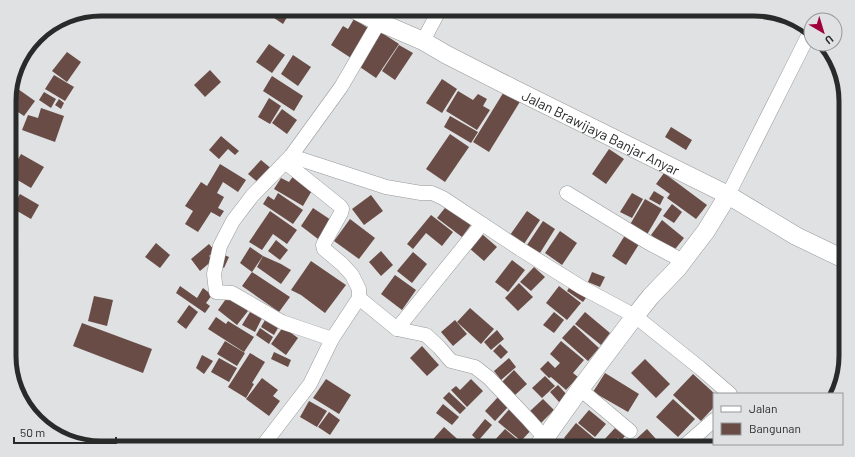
<svg xmlns="http://www.w3.org/2000/svg" width="855" height="457" viewBox="0 0 855 457" font-family="Barlow,sans-serif">
<style>
.building{fill:#6a4c46}
.lines{fill:none;stroke-linecap:round;stroke-linejoin:round}
.minor-casing{stroke:#97999b;stroke-width:15}
.tertiary-casing{stroke:#97999b;stroke-width:19}
.minor{stroke:#fff;stroke-width:14}
.tertiary{stroke:#fff;stroke-width:18}
.labels{text-anchor:middle;dominant-baseline:central;stroke-width:4;stroke-linejoin:round;paint-order:stroke}
.street-label{font-size:14px;fill:#292a2a;stroke:#dfe1e3}
.rim{fill:none;stroke:#292a2a;stroke-width:5}
</style>
<rect width="100%" height="100%" fill="#dfe1e3"/>
<g class="building">
<path d="M229 9H249L244 18Z"/>
<path d="M268 9H292L283 24 265 12Z"/>
<path d="M354 19 368 28 362 37 364 38 351 58 331 45 343 26 348 29Z"/>
<path d="M379 31 399 44 376 78 357 65Z"/>
<path d="M269 44 285 55 272 73 256 62Z"/>
<path d="M399 45 413 53 395 80 382 71Z"/>
<path d="M67 52 81 62 67 82 52 71Z"/>
<path d="M293 55 311 67 298 86 281 74Z"/>
<path d="M210 70 221 82 205 97 194 85Z"/>
<path d="M54 75 74 87 65 101 45 89Z"/>
<path d="M272 76 303 96 294 111 263 91Z"/>
<path d="M442 79 457 89 442 113 426 103Z"/>
<path d="M18 89 35 101 24 116 9 106V100Z"/>
<path d="M505 90 521 100 489 152 473 142Z"/>
<path d="M458 91 473 100 478 94 487 99 483 106 490 110 477 130 446 111Z"/>
<path d="M44 92 56 99 51 108 39 100Z"/>
<path d="M269 98 281 106 270 124 258 117Z"/>
<path d="M59 99 64 103 61 109 55 105Z"/>
<path d="M41 108 64 116 55 142 22 130 28 115 38 118Z"/>
<path d="M282 109 297 120 287 134 272 123Z"/>
<path d="M450 116 478 132 471 143 444 127Z"/>
<path d="M671 127 692 140 686 150 665 137Z"/>
<path d="M450 134 469 147 445 182 426 169Z"/>
<path d="M221 136 239 151 235 155 228 149 219 159 209 150Z"/>
<path d="M609 149 624 159 606 184 592 174Z"/>
<path d="M21 154 44 167 31 188 9 175Z"/>
<path d="M261 160 273 170 260 184 248 174Z"/>
<path d="M220 164 246 180 238 192 223 182 217 193 224 197 218 208 224 211 220 217 211 212 198 232 185 224 193 211 185 206 201 182 207 186Z"/>
<path d="M664 173 707 205 696 219 667 198 670 194 656 184Z"/>
<path d="M294 175 314 187 303 206 274 189 281 178 289 182Z"/>
<path d="M654 191 664 197 660 205 649 199Z"/>
<path d="M278 193 303 210 293 224 263 204 268 196 274 200Z"/>
<path d="M632 193 643 199 632 218 620 212Z"/>
<path d="M20 194 39 205 31 219 12 208Z"/>
<path d="M371 195 383 211 364 225 352 209Z"/>
<path d="M645 199 662 209 645 238 628 228Z"/>
<path d="M448 204 473 222 462 237 437 218Z"/>
<path d="M672 204 682 212 674 223 663 216Z"/>
<path d="M313 208 331 220 318 239 301 226Z"/>
<path d="M270 211 297 230 287 244 273 234 262 250 249 242Z"/>
<path d="M527 211 540 220 524 244 510 235Z"/>
<path d="M431 215 453 232 442 246 426 233 413 249 407 244Z"/>
<path d="M350 219 375 238 359 259 334 241Z"/>
<path d="M662 220 684 238 672 253 651 235Z"/>
<path d="M543 221 555 229 540 253 527 245Z"/>
<path d="M560 231 577 243 562 265 545 253Z"/>
<path d="M627 232 641 241 626 265 612 256Z"/>
<path d="M482 234 497 247 484 261 469 248Z"/>
<path d="M276 240 288 250 280 260 268 251Z"/>
<path d="M156 243 170 255 160 268 145 257Z"/>
<path d="M209 244 215 251 209 256 213 260 200 271 191 259Z"/>
<path d="M250 247 263 256 252 272 290 297 279 312 242 286 252 272 240 263Z"/>
<path d="M381 251 393 265 381 276 369 262Z"/>
<path d="M413 252 427 264 412 283 397 271Z"/>
<path d="M222 254 229 257 224 268 217 264Z"/>
<path d="M263 256 281 264 291 270 281 284 257 267Z"/>
<path d="M512 260 525 270 508 292 495 282Z"/>
<path d="M311 261 346 285 325 313 301 295 291 290Z"/>
<path d="M534 267 545 277 531 291 520 282Z"/>
<path d="M592 272 605 277 600 287 588 282Z"/>
<path d="M395 275 416 290 402 310 381 294Z"/>
<path d="M519 283 533 297 518 311 505 298Z"/>
<path d="M572 283 588 295 583 302 567 291Z"/>
<path d="M180 286 197 298 203 288 212 295 206 303 210 306 205 313 176 293Z"/>
<path d="M559 286 581 303 567 320 546 303Z"/>
<path d="M94 296 113 300 107 326 88 321Z"/>
<path d="M228 296 248 311 237 325 218 310Z"/>
<path d="M189 305 198 312 186 329 177 322Z"/>
<path d="M470 308 494 329 481 344 457 322Z"/>
<path d="M846 310V321L840 317Z"/>
<path d="M10 311 14 316 10 320Z"/>
<path d="M250 312 262 318 255 332 242 325Z"/>
<path d="M554 312 564 320 554 333 543 325Z"/>
<path d="M585 312 610 333 601 345 575 324Z"/>
<path d="M216 317 226 324 228 321 254 337 244 352 208 329Z"/>
<path d="M265 320 278 328 274 335 261 327Z"/>
<path d="M455 320 467 334 453 346 441 332Z"/>
<path d="M82 323 152 349 143 373 73 346Z"/>
<path d="M574 325 599 348 588 361 562 338Z"/>
<path d="M283 327 298 338 286 355 271 344Z"/>
<path d="M260 328 273 337 269 344 256 335Z"/>
<path d="M497 330 504 339 491 350 484 342Z"/>
<path d="M225 341 245 353 237 366 217 354Z"/>
<path d="M561 341 584 360 573 373 578 377 566 390 551 377 549 378 540 369 548 361 555 368 560 363 550 354Z"/>
<path d="M500 344 508 352 501 359 493 351Z"/>
<path d="M422 346 439 365 427 376 410 358Z"/>
<path d="M274 352 291 360 288 367 271 359Z"/>
<path d="M250 353 265 362 252 383 254 384 246 398 228 387Z"/>
<path d="M202 355 213 361 204 374 196 368Z"/>
<path d="M219 358 237 368 229 382 211 372Z"/>
<path d="M509 358 516 367 501 380 494 371Z"/>
<path d="M645 359 670 384 656 398 631 373Z"/>
<path d="M514 370 527 384 514 396 501 383Z"/>
<path d="M605 373 639 394 628 412 593 392Z"/>
<path d="M693 374 715 394H714V407L701 421 673 395Z"/>
<path d="M545 376 555 386 542 398 532 388Z"/>
<path d="M262 378 278 390 273 396 280 401 269 416 246 399Z"/>
<path d="M326 379 351 395 339 414 313 398Z"/>
<path d="M471 379 483 391 467 407 451 390 456 386 460 390Z"/>
<path d="M558 385 568 396 560 403 550 392Z"/>
<path d="M449 392 466 408 460 414 443 398Z"/>
<path d="M498 397 508 407 495 421 485 411Z"/>
<path d="M543 399 554 410 540 424 529 412Z"/>
<path d="M673 399 695 419 678 437 656 417Z"/>
<path d="M309 401 327 411 317 427 300 417Z"/>
<path d="M443 404 459 417 452 425 436 413Z"/>
<path d="M511 407 534 427 521 441 498 422Z"/>
<path d="M589 410 606 424 595 437 578 423Z"/>
<path d="M329 412 340 420 330 435 318 427Z"/>
<path d="M485 419 492 425 478 441 472 435Z"/>
<path d="M576 423 601 444 597 448H576L564 438Z"/>
<path d="M444 427 464 445 462 448H428L427 446Z"/>
<path d="M615 428 625 436 621 441 618 438 609 448 602 442Z"/>
<path d="M505 429 518 440 511 448H500L493 442Z"/>
<path d="M647 429 664 448H642L635 440Z"/>
</g>
<g class="lines">
<defs>
<g id="minor">
<path d="M423 41 440 9"/>
<path d="M291 156 386 187 421 193H432L443 198 520 249 581 287 635 316 700 368 730 394"/>
<path d="M285 162 340 206 342 209 341 213 323 245 324 249 342 264 352 275 359 289V298L332 339"/>
<path d="M567 193 649 243 683 261"/>
<path d="M728 195 798 56 810 32"/>
<path d="M359 298 397 329 426 335 439 347 451 361 475 367 489 378 528 419 545 438 556 448"/>
<path d="M397 329 482 224"/>
<path d="M580 389 630 431"/>
<path d="M261 448 310 384 332 339 282 322 232 293 216 292 214 274 220 246 233 221 252 196 291 156 341 87 379 22"/>
<path d="M682 448 714 420"/>
</g>
<g id="tertiary">
<path id="s1" d="M353 9 379 22 423 41 447 55 514 89 728 195 796 236 846 260"/>
<path d="M536 448 545 438 580 389 635 316 651 296 677 269 706 231 728 195"/>
</g>
</defs>
<use href="#minor" class="minor-casing"/>
<use href="#tertiary" class="tertiary-casing"/>
<use href="#minor" class="minor"/>
<use href="#tertiary" class="tertiary"/>
</g>
<g class="labels">
<g class="street-label">
<text stroke="none"><textPath href="#s1" startOffset="277">Jalan Brawijaya Banjar Anyar</textPath></text>
</g>
</g>
<path d="M0 0H855V457H0ZM101 16H754A85 85 0 0 1 839 101V356A85 85 0 0 1 754 441H101A85 85 0 0 1 16 356V101A85 85 0 0 1 101 16Z" fill="#dfe1e3" fill-rule="evenodd"/>
<path class="rim" d="M101 16H754A85 85 0 0 1 839 101V356A85 85 0 0 1 754 441H101A85 85 0 0 1 16 356V101A85 85 0 0 1 101 16Z"/>
<rect x="713" y="393" width="130" height="52" fill="#dfe1e3" stroke="#969899"/>
<rect x="721" y="406" width="20" height="6" fill="#ffffff" stroke="#969899"/>
<text x="749" y="413" font-size="12" fill="#292a2a">Jalan</text>
<rect x="721" y="423" width="20" height="12" fill="#6a4c46" stroke="#969899"/>
<text x="749" y="433" font-size="12" fill="#292a2a">Bangunan</text>
<g transform="translate(823 32) rotate(142)"><circle r="19" fill="#dfe1e3" stroke="#969899"/>
<path d="M0-3L7 15L0 10L-7 15Z" fill="#a0013c"/>
<text y="-6" font-size="11" font-weight="bold" text-anchor="middle" fill="#292a2a">U</text>
</g>
<path d="M14 437v6h102v-6" fill="none" stroke="#292a2a" stroke-width="2"/>
<text x="20" y="437" font-size="12" fill="#292a2a" stroke="#dfe1e3" stroke-width="3" paint-order="stroke">50 m</text>
</svg>
